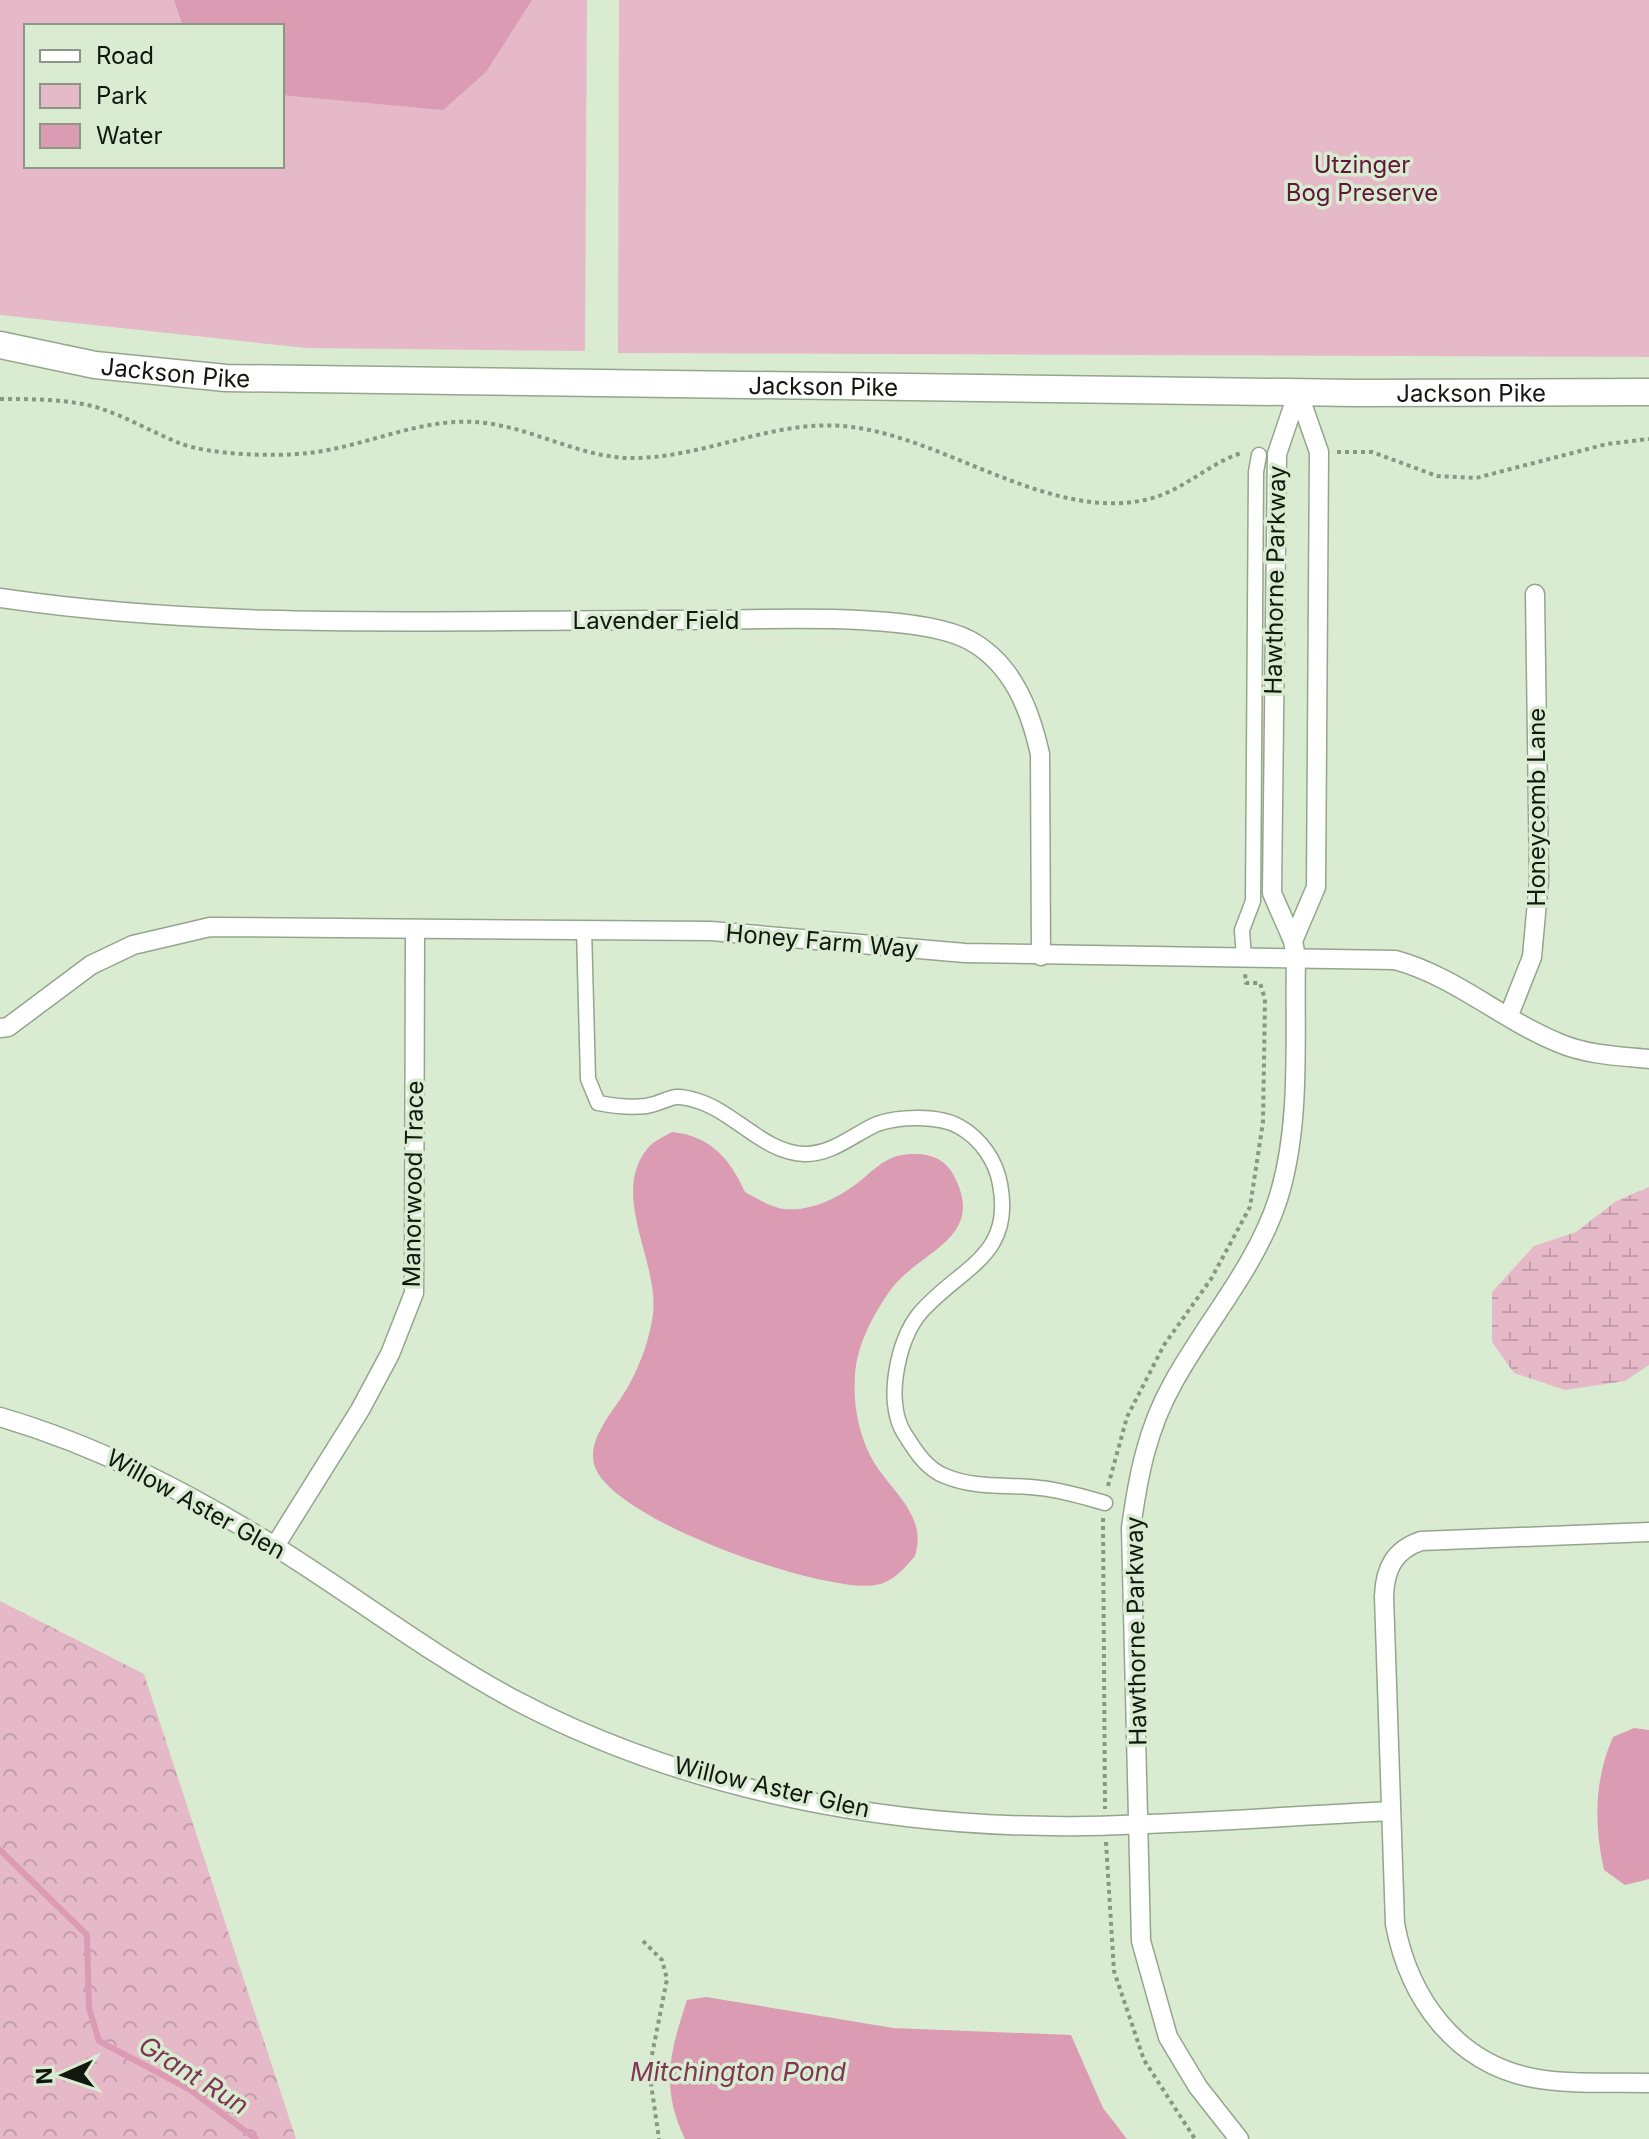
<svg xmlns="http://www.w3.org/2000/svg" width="1649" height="2139" viewBox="0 0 1649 2139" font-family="Inter,sans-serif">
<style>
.forest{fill:url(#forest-crowns)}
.wetland{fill:url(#wetland-marsh)}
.park{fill:#e5b9c7;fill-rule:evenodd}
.water{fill:#db9bb2}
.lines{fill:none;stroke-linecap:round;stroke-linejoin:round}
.stream{stroke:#db9bb2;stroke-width:6}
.pedestrian-casing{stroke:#93a68d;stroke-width:17}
.minor-casing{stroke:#93a68d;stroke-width:21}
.secondary-casing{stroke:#93a68d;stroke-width:29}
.path{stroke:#889683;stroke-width:4;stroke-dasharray:4 4;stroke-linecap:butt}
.pedestrian{stroke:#fff;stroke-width:14}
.minor{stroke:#fff;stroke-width:18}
.secondary{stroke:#fff;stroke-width:26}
.labels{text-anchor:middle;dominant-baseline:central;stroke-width:7;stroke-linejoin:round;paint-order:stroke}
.park-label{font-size:24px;fill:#61173a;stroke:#d9ecd2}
.street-label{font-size:24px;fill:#12180f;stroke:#d9ecd2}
.water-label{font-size:26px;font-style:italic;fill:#803554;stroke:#d9ecd2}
</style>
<defs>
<pattern id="forest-crowns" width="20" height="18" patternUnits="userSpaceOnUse" patternTransform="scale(2)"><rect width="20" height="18" fill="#e5b9c7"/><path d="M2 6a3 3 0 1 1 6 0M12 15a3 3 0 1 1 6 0" fill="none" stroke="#c39eaa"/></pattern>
<pattern id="wetland-marsh" width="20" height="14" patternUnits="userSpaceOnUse" patternTransform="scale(2)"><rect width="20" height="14" fill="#e5b9c7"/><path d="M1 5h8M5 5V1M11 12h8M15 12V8" fill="none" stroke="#c39eaa"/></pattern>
</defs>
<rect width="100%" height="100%" fill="#d9ecd2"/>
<path class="forest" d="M0 1601 144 1674 296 2139H0Z"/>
<path class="wetland" d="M1649 1187V1365L1625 1381 1565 1390 1514 1373 1492 1342V1292L1534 1246 1576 1232 1616 1201Z"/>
<g class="park">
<path d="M0 0H587L585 351 306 348 0 315ZM26 26H282V166H26Z"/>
<path d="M619 0H1649V357L618 353Z"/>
</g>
<g class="water">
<path d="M174 0H532L486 72 443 110 282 95V26H183Z"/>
<path d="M672 1132C711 1136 730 1159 745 1192 757 1198 771 1208 784 1209 813 1212 845 1195 866 1176 881 1163 892 1154 913 1154 929 1153 945 1159 953 1174 989 1240 918 1250 889 1292 873 1315 857 1345 855 1375 853 1403 858 1432 871 1457 889 1491 928 1513 915 1556 904 1569 893 1582 876 1585 824 1594 607 1519 594 1464 587 1436 618 1407 630 1383 641 1363 650 1337 653 1314 659 1261 610 1196 647 1149 653 1141 665 1136 672 1132Z"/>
<path d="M1634 1728 1649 1730V1879L1625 1885 1604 1870C1594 1825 1594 1780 1613 1737Z"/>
<path d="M706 1997 893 2028 1071 2035 1103 2108 1127 2139H685C660 2087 670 2052 687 2000Z"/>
</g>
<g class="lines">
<path class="stream" d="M0 1850 87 1935 89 2008 99 2041 189 2089 256 2139"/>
<defs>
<g id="pedestrian">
<path d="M584 929 588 1079 598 1103C614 1106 630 1108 646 1106 671 1102 668 1091 698 1101 736 1113 764 1153 805 1154 833 1154 854 1134 877 1124 899 1116 940 1115 960 1127 981 1139 996 1161 1000 1184 1014 1257 960 1267 920 1313 906 1330 899 1354 896 1374 893 1393 894 1417 904 1433 914 1449 926 1469 945 1476 976 1489 1008 1484 1040 1488 1062 1490 1084 1497 1105 1503"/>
<path d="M1244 958 1242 930 1253 901 1256 472 1259 455"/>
</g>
<g id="minor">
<path d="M0 598C230 632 462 619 694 620 760 620 915 611 969 640 1012 663 1030 709 1040 754L1041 956"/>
<path d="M1293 941 1316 887 1319 452 1298 392"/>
<path d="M1509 1015 1532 957 1539 880 1535 594"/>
<path d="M0 1028 8 1027 91 965 133 945 210 927 711 931 965 953 1395 960C1455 976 1502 1020 1559 1043 1587 1055 1619 1056 1649 1059"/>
<path d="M0 1417C99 1446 189 1493 276 1547 356 1597 431 1655 515 1700 687 1791 892 1829 1085 1826 1187 1824 1290 1816 1391 1811"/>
<path d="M1649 1532 1421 1541C1394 1550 1385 1569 1384 1596L1395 1924C1409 1998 1455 2063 1533 2078 1570 2085 1611 2082 1649 2083"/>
<path d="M275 1546 360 1410 390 1354 414 1293 415 929"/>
<path d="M1239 2139 1198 2087 1168 2037 1141 1941 1131 1528C1138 1477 1147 1429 1173 1383 1207 1321 1256 1267 1278 1199 1302 1123 1294 1035 1296 957L1293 941 1272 893 1277 454 1298 392"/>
</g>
<g id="secondary">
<path id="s1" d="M0 345 95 365 226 378 1356 393 1649 392"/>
</g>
</defs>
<use href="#pedestrian" class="pedestrian-casing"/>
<use href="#minor" class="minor-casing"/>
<use href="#secondary" class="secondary-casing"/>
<g class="path">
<path d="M0 399C32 399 65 399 96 407 125 416 152 432 179 443 210 455 274 457 308 453 367 447 424 415 485 423 536 429 583 459 635 458 709 457 778 417 852 427 948 439 1052 523 1149 499 1184 490 1208 464 1241 453"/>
<path d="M1337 452H1372L1437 476 1476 478 1607 444 1649 439"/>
<path d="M1108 1486 1127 1417 1164 1345 1211 1279 1250 1207 1263 1122 1265 999 1260 983H1246L1245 974"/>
<path d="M1103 1518 1105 1809"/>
<path d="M1106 1842 1114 1971 1144 2060 1195 2139"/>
<path d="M643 1941 662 1960 667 1979 649 2070 659 2139"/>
</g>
<use href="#pedestrian" class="pedestrian"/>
<use href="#minor" class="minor"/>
<use href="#secondary" class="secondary"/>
</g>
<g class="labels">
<g class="park-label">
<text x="1362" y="164">Utzinger<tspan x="1362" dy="28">Bog Preserve</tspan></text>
</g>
<g class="street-label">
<text stroke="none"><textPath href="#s1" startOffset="178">Jackson Pike</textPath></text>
<text stroke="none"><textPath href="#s1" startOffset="826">Jackson Pike</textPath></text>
<text stroke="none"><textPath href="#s1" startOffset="1474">Jackson Pike</textPath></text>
<text transform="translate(1275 580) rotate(-89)">Hawthorne Parkway</text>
<text x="656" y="620">Lavender Field</text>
<text transform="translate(1536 807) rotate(-90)">Honeycomb Lane</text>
<text transform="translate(822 941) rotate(5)">Honey Farm Way</text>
<text transform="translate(413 1184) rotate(-89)">Manorwood Trace</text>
<text transform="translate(196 1504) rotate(29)">Willow Aster Glen</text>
<text transform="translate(1136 1631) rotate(-91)">Hawthorne Parkway</text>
<text transform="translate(772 1787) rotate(13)">Willow Aster Glen</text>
</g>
<g class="water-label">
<text x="738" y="2071">Mitchington Pond</text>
<text transform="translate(194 2075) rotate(32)">Grant Run</text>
</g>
</g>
<rect x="24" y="24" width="260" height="144" fill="#d9ecd2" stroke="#899784" stroke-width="2"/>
<rect x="40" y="50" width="40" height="12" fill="#ffffff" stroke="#899784" stroke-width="2"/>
<text x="96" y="64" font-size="24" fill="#12180f">Road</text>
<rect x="40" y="84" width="40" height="24" fill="#e5b9c7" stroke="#899784" stroke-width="2"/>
<text x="96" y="104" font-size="24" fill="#12180f">Park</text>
<rect x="40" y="124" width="40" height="24" fill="#db9bb2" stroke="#899784" stroke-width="2"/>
<text x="96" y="144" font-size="24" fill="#12180f">Water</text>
<g transform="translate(64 2075) rotate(267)" stroke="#d9ecd2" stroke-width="6" paint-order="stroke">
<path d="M0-6L14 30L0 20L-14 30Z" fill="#12180f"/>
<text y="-12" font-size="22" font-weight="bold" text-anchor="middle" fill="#12180f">N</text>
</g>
</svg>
